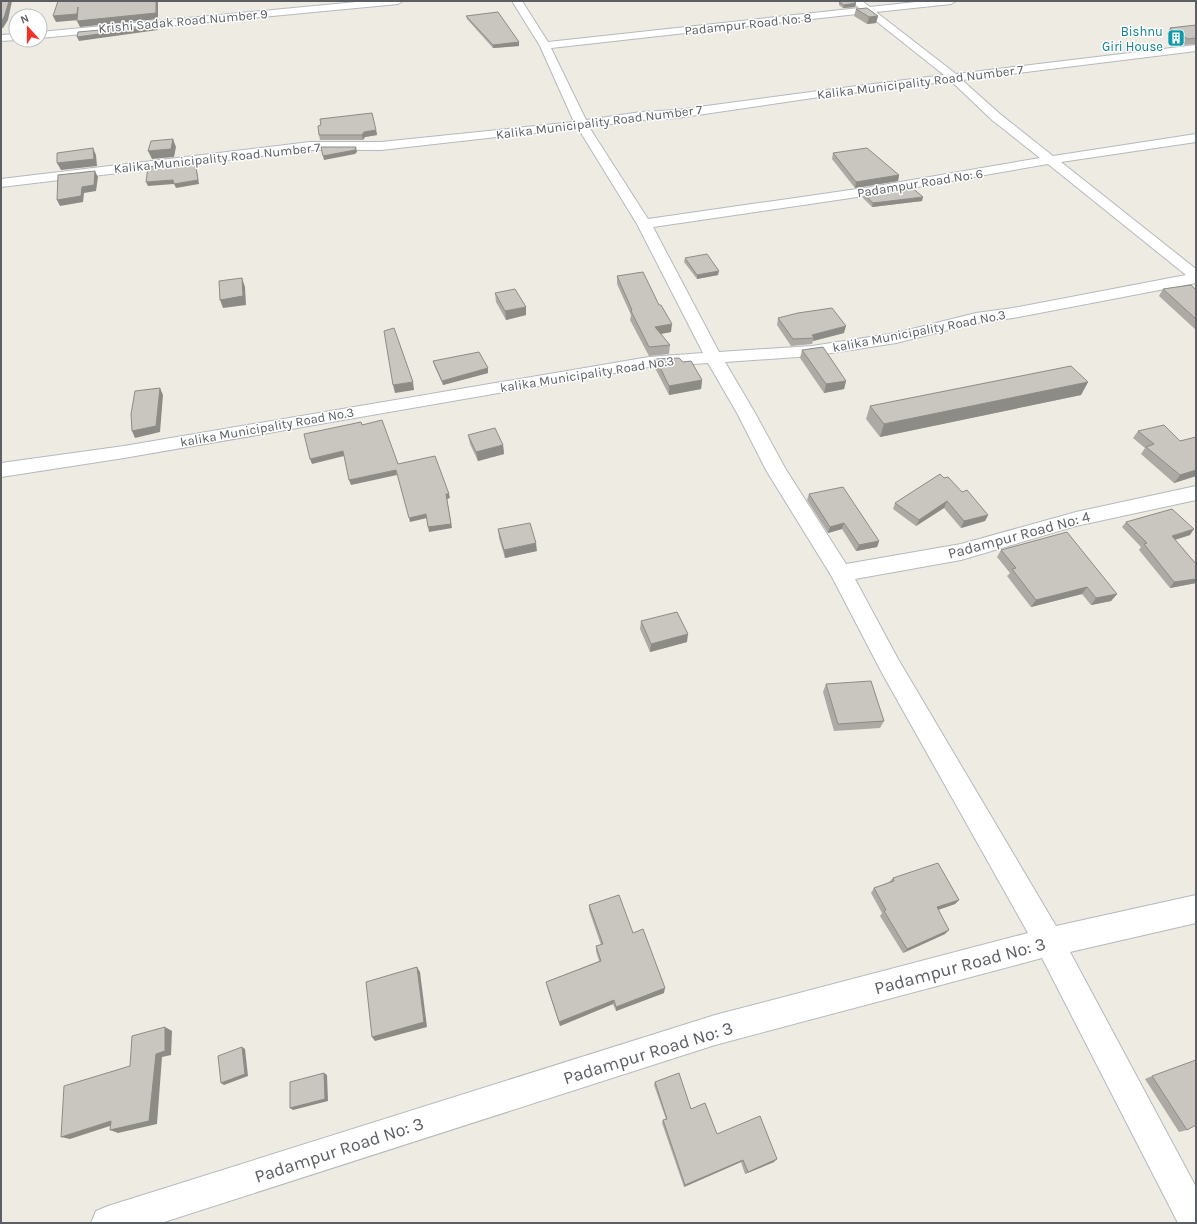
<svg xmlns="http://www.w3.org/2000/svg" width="1197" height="1224" viewBox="0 0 1197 1224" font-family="Karla,sans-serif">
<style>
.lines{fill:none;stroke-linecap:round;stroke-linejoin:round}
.minor-casing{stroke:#b5b9bd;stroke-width:2}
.minor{fill:#fff;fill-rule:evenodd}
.wall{fill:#adaaa5}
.shaded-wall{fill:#8d8b86}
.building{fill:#c9c6c0;stroke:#8d8b86}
.labels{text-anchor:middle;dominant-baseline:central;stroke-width:3;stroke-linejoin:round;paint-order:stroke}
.far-street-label{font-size:13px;fill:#5b5f64;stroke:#fff}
.far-culture-label{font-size:13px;fill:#0d838f;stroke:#fff;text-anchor:end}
.street-label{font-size:15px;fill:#5b5f64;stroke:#fff}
.near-street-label{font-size:18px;fill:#5b5f64;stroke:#fff}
</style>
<rect width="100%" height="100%" fill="#eeebe2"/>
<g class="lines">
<defs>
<g id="minor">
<path d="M367 1H403L398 4 40 38V32Z"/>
<path d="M512 1H522L548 42 859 8 851 1H862L870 7 925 1H956L951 4 876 12 956 74 1196 45V51L962 80 1000 114 1053 156 1196 134V142L1061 162 1196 269V283L1013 318 976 323 896 343 812 356 725 362 755 413 785 468 846 564 961 544 1076 512 1196 486V500L1076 526 961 560 855 579 898 659 1056 926 1196 895V923L1070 952 1196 1187V1223H1178L1042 958 715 1045 161 1223H91L96 1211 108 1206 715 1015 1028 933 882 673 832 577 766 470 737 413 708 363 649 367 124 458 1 477V463L124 446 649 357 703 353 637 224 578 128 381 150H310L1 187V179L310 142H381L574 122 540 46ZM866 13 944 75 826 90 677 110 641 112 586 120 551 48ZM951 81 992 120 1040 158 871 187 648 219 589 127 641 120 677 118 826 96ZM1048 164 1186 275 1013 308 976 313 896 333 812 346 719 352 653 227 871 195Z"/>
<path d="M16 34 17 40 1 41V35Z"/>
</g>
</defs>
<use href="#minor" class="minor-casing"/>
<use href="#minor" class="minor"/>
</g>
<g class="wall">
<path d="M839 2 856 3 855 7 843 8 839 5Z"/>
<path d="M856 9 878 16 876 23 867 24 854 16Z"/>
<path d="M466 16 519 46 493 48 467 19Z"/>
<path d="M1196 25V44L1185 45 1167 34 1170 28Z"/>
<path d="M376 130 377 135 365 137 363 140H320L319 135Z"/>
<path d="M833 153 899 175 898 181 855 188 832 159Z"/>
<path d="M864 194 922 201 872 207 863 198Z"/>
<path d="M685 258 718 275 697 279 684 262Z"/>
<path d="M617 276 659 305 671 332 661 334 670 345 669 354 649 356 630 320 631 315 617 284Z"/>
<path d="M1163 289 1196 290V330L1159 296Z"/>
<path d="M495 293 526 307V315L506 320 496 302Z"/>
<path d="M778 318 844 333 813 341 812 344 791 346 777 325Z"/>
<path d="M802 350 846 381 844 389 824 393 800 358Z"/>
<path d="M656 359 683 362 702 380 701 389 669 395 655 368Z"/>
<path d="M433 361 488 373 443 385 434 365Z"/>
<path d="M1088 382 1081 395 880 437 866 419 870 406Z"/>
<path d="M1138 431 1180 441 1196 437V476L1174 483 1141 454 1145 448 1133 438Z"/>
<path d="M468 435 503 445 504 454 478 461 470 444Z"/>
<path d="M944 478 962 492 988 515 985 521 961 528 944 508 916 526 893 509 895 503Z"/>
<path d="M809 494 879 541 877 547 856 551 842 529 828 533 807 500Z"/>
<path d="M1126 522 1190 535 1175 540 1196 564V583L1170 588 1139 550 1141 547 1122 527Z"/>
<path d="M498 529 537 551 505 558 499 538Z"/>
<path d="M1001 550 1117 594 1111 601 1091 605 1082 594 1031 607 1007 576 1010 573 997 557Z"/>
<path d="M641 621 687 642 650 652 640 629Z"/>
<path d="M826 684 884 721 880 728 834 731 823 692Z"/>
<path d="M893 878 959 900 955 904 938 910 945 934 903 953 880 916 882 913 871 893 874 888 889 882Z"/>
<path d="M589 905 633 933 664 993 616 1011 613 1004 560 1026 547 987 546 982 599 961 596 951V946L601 945 589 910Z"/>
<path d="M1152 1076 1187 1130 1179 1132 1145 1079Z"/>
<path d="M655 1082 691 1109 717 1134 774 1162 745 1174 741 1162 684 1187 662 1123 663 1120 666 1119 654 1085Z"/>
</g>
<g class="shaded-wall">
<path d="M9 1H12L8 20 3 28H1V23Z"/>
<path d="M156 1H158V19L80 27 77 21Z"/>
<path d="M856 3 855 7 843 8 844 5Z"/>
<path d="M78 7 79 20 56 22 53 16Z"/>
<path d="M878 16 876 23 867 24 869 17Z"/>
<path d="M156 25 158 30 79 41 77 37Z"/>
<path d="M519 42V46L493 48V45Z"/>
<path d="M376 130 377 135 365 137 363 140 362 135 364 132Z"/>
<path d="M173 139 176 147 174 157 152 159 148 151Z"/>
<path d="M356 147 357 152 355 154 324 160 323 156Z"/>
<path d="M93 148 96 155 97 166 61 170 57 163Z"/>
<path d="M195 161 196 165 199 184 176 188 174 184 148 186 146 182Z"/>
<path d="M95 171 98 177 96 191 84 193 83 202 60 206 57 200 82 187Z"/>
<path d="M899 175 898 181 855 188 856 182Z"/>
<path d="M923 197 922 201 872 207 873 203Z"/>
<path d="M719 271 718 275 697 279V275Z"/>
<path d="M242 278 245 287 246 305 223 308 220 300Z"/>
<path d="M526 307V315L506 320 505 311Z"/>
<path d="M672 324 671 332 654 335 655 327Z"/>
<path d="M846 326 844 333 813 341 814 338 812 335Z"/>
<path d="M488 368V373L443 385 442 381Z"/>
<path d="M702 380 701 389 669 395V386Z"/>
<path d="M846 381 844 389 824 393 826 384Z"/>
<path d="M413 382 414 390 395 393 393 385Z"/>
<path d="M1088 382 1081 395 880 437 884 424Z"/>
<path d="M160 388 163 395 160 432 135 438 132 431Z"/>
<path d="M503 445 504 454 478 461 476 452Z"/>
<path d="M343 451 344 456 312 464 310 459Z"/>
<path d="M396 470 397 475 351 485 349 480Z"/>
<path d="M1196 470V476L1174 483 1180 475Z"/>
<path d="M446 494H449L450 498 447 499 452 528 429 532 428 527Z"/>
<path d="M947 501 944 508 916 526 919 520Z"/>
<path d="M426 514 427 518 410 522 409 518Z"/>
<path d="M988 515 985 521 961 528 964 521Z"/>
<path d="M844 523 842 529 828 533 830 527Z"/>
<path d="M1194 529 1190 535 1167 542 1172 536Z"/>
<path d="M879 541 877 547 856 551 859 545Z"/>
<path d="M536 543 537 551 505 558 504 550Z"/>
<path d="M1196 579V583L1170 588 1174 582Z"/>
<path d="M1087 587 1082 594 1031 607 1036 600Z"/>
<path d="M1117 594 1111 601 1091 605 1096 598Z"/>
<path d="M688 634 687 642 650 652 651 644Z"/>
<path d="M959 900 955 904 932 912 937 907Z"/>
<path d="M949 930 945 934 903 953 907 949Z"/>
<path d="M417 967 420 972 427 1027 375 1041 372 1037Z"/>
<path d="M665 988 664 993 616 1011V1007Z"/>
<path d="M614 1000 613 1004 560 1026 559 1022Z"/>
<path d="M165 1027 172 1031 171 1055 162 1057 157 1124 118 1133 110 1130 156 1054Z"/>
<path d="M242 1047 245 1049 248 1076 224 1085 221 1083Z"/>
<path d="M324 1073 327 1075 328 1101 293 1110 290 1108Z"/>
<path d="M111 1121 119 1123 70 1139 61 1137Z"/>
<path d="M777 1159 774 1162 745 1174 748 1172Z"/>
<path d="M743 1160 741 1162 684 1187 685 1185Z"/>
</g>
<g class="building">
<path d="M1 1H9L5 15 1 23Z"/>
<path d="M58 1H156V13L77 21 78 7 77 14 53 16Z"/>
<path d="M847 1H853L856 3 844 5 839 2Z"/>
<path d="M867 8 878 16 869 17 856 9Z"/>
<path d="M498 12 519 42 493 45 466 16Z"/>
<path d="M156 25V26L77 37 78 32Z"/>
<path d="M1196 25V38L1188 39 1170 28Z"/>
<path d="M372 113 376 130 364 132 362 135H319L318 126 321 125 320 119Z"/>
<path d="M173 139 171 149 148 151 151 141Z"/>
<path d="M321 147H356L355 150 323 156Z"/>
<path d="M93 148 94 159 57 163V153Z"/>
<path d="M867 148 899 175 856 182 833 153Z"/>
<path d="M195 161 198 180 174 184 173 180 146 182 148 167Z"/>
<path d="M95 171 94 185 82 187 81 196 57 200 58 175Z"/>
<path d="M910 186 923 197 873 203 864 194Z"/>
<path d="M707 254 719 271 697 275 685 258Z"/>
<path d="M643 272 659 305H661L672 324 655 327 670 345 649 347 631 311 632 310 617 276Z"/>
<path d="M242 278 243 296 220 300 219 281Z"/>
<path d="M1191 285 1196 290V319L1163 289Z"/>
<path d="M515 289 526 307 505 311 495 293Z"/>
<path d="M832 308 846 326 812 335 814 338 793 339 778 318 798 313Z"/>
<path d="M394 328 413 382 393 385 384 331Z"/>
<path d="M823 347 846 381 826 384 802 350Z"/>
<path d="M479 352 488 368 442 381 433 361Z"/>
<path d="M679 358 683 362 691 361 702 380 669 386 656 359Z"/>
<path d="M1071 366 1088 382 884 424 870 406Z"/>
<path d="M160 388 156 426 132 431 131 414 135 391Z"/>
<path d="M382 420 398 464 435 456 449 494H446L451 524 428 527 426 514 409 518 396 470 349 480 343 451 310 459 304 434 361 422 362 425Z"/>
<path d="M1164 425 1180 441 1196 437V470L1180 475 1146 447 1154 444 1138 431Z"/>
<path d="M495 428 503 445 476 452 468 435Z"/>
<path d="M940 474 944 478 948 477 962 492 967 490 988 515 964 521 947 501 919 520 895 503Z"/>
<path d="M843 487 879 541 859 545 844 523 830 527 809 494Z"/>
<path d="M1172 509 1194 529 1172 536 1196 564V579L1174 582 1144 544 1147 543 1126 522Z"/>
<path d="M530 523 536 543 504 550 498 529Z"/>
<path d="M1067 532 1117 594 1096 598 1087 587 1036 600 1012 569 1016 568 1001 550Z"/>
<path d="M677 612 688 634 651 644 641 621Z"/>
<path d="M871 681 884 721 838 724 826 684Z"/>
<path d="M938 863 959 900 937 907 949 930 907 949 884 911 886 910 874 888 894 881 893 878Z"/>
<path d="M619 895 633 933 643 929 665 988 616 1007 614 1000 559 1022 546 982 601 961 596 946 603 944 589 905Z"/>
<path d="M417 967 424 1022 372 1037 366 982Z"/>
<path d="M165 1027V1051L156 1054 149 1121 110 1130 111 1121 61 1137 64 1086 130 1066 132 1036Z"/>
<path d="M242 1047 245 1074 221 1083 218 1056Z"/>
<path d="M1196 1060V1125L1187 1130 1152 1076Z"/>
<path d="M324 1073 325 1099 290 1108V1082Z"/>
<path d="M679 1073 691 1109 705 1103 717 1134 760 1116 777 1159 748 1172 743 1160 685 1185 663 1120 667 1119 655 1082Z"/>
</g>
<defs>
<symbol id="building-square" viewBox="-11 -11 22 22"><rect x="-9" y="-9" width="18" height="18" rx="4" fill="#0f9aa8" stroke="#fff"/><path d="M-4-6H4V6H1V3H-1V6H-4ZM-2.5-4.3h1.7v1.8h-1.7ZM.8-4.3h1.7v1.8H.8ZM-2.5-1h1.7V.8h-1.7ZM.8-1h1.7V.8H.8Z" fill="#fff"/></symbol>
</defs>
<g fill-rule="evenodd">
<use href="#building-square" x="1166" y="28" width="20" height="20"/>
</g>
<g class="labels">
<g class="far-street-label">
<text transform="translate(183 21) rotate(-5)">Krishi Sadak Road Number 9</text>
<text transform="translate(748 24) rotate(-6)">Padampur Road No: 8</text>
<text transform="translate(920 82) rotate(-7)">Kalika Municipality Road Number 7</text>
<text transform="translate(599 122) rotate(-7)">Kalika Municipality Road Number 7</text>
<text transform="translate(217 158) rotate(-6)">Kalika Municipality Road Number 7</text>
<text transform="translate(920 183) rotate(-9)">Padampur Road No: 6</text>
<text transform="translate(919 331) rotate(-11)">kalika Municipality Road No.3</text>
<text transform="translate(587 374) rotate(-9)">kalika Municipality Road No.3</text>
<text transform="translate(267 427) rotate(-10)">kalika Municipality Road No.3</text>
</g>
<g class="far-culture-label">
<text x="1163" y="31">Bishnu<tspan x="1163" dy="15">Giri House</tspan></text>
</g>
<g class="street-label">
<text transform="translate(1019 535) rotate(-15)">Padampur Road No: 4</text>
</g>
<g class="near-street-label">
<text transform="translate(960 966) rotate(-15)">Padampur Road No: 3</text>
<text transform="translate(648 1053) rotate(-17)">Padampur Road No: 3</text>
<text transform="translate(339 1150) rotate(-18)">Padampur Road No: 3</text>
</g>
</g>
<rect width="1197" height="1224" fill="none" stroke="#5b5f64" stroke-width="4"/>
<g transform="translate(28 28) rotate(339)"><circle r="19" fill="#ffffff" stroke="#bdbfc1"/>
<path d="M0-3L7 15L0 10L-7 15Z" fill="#ee3428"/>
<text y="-6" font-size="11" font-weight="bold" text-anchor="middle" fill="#5b5f64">N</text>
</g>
</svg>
